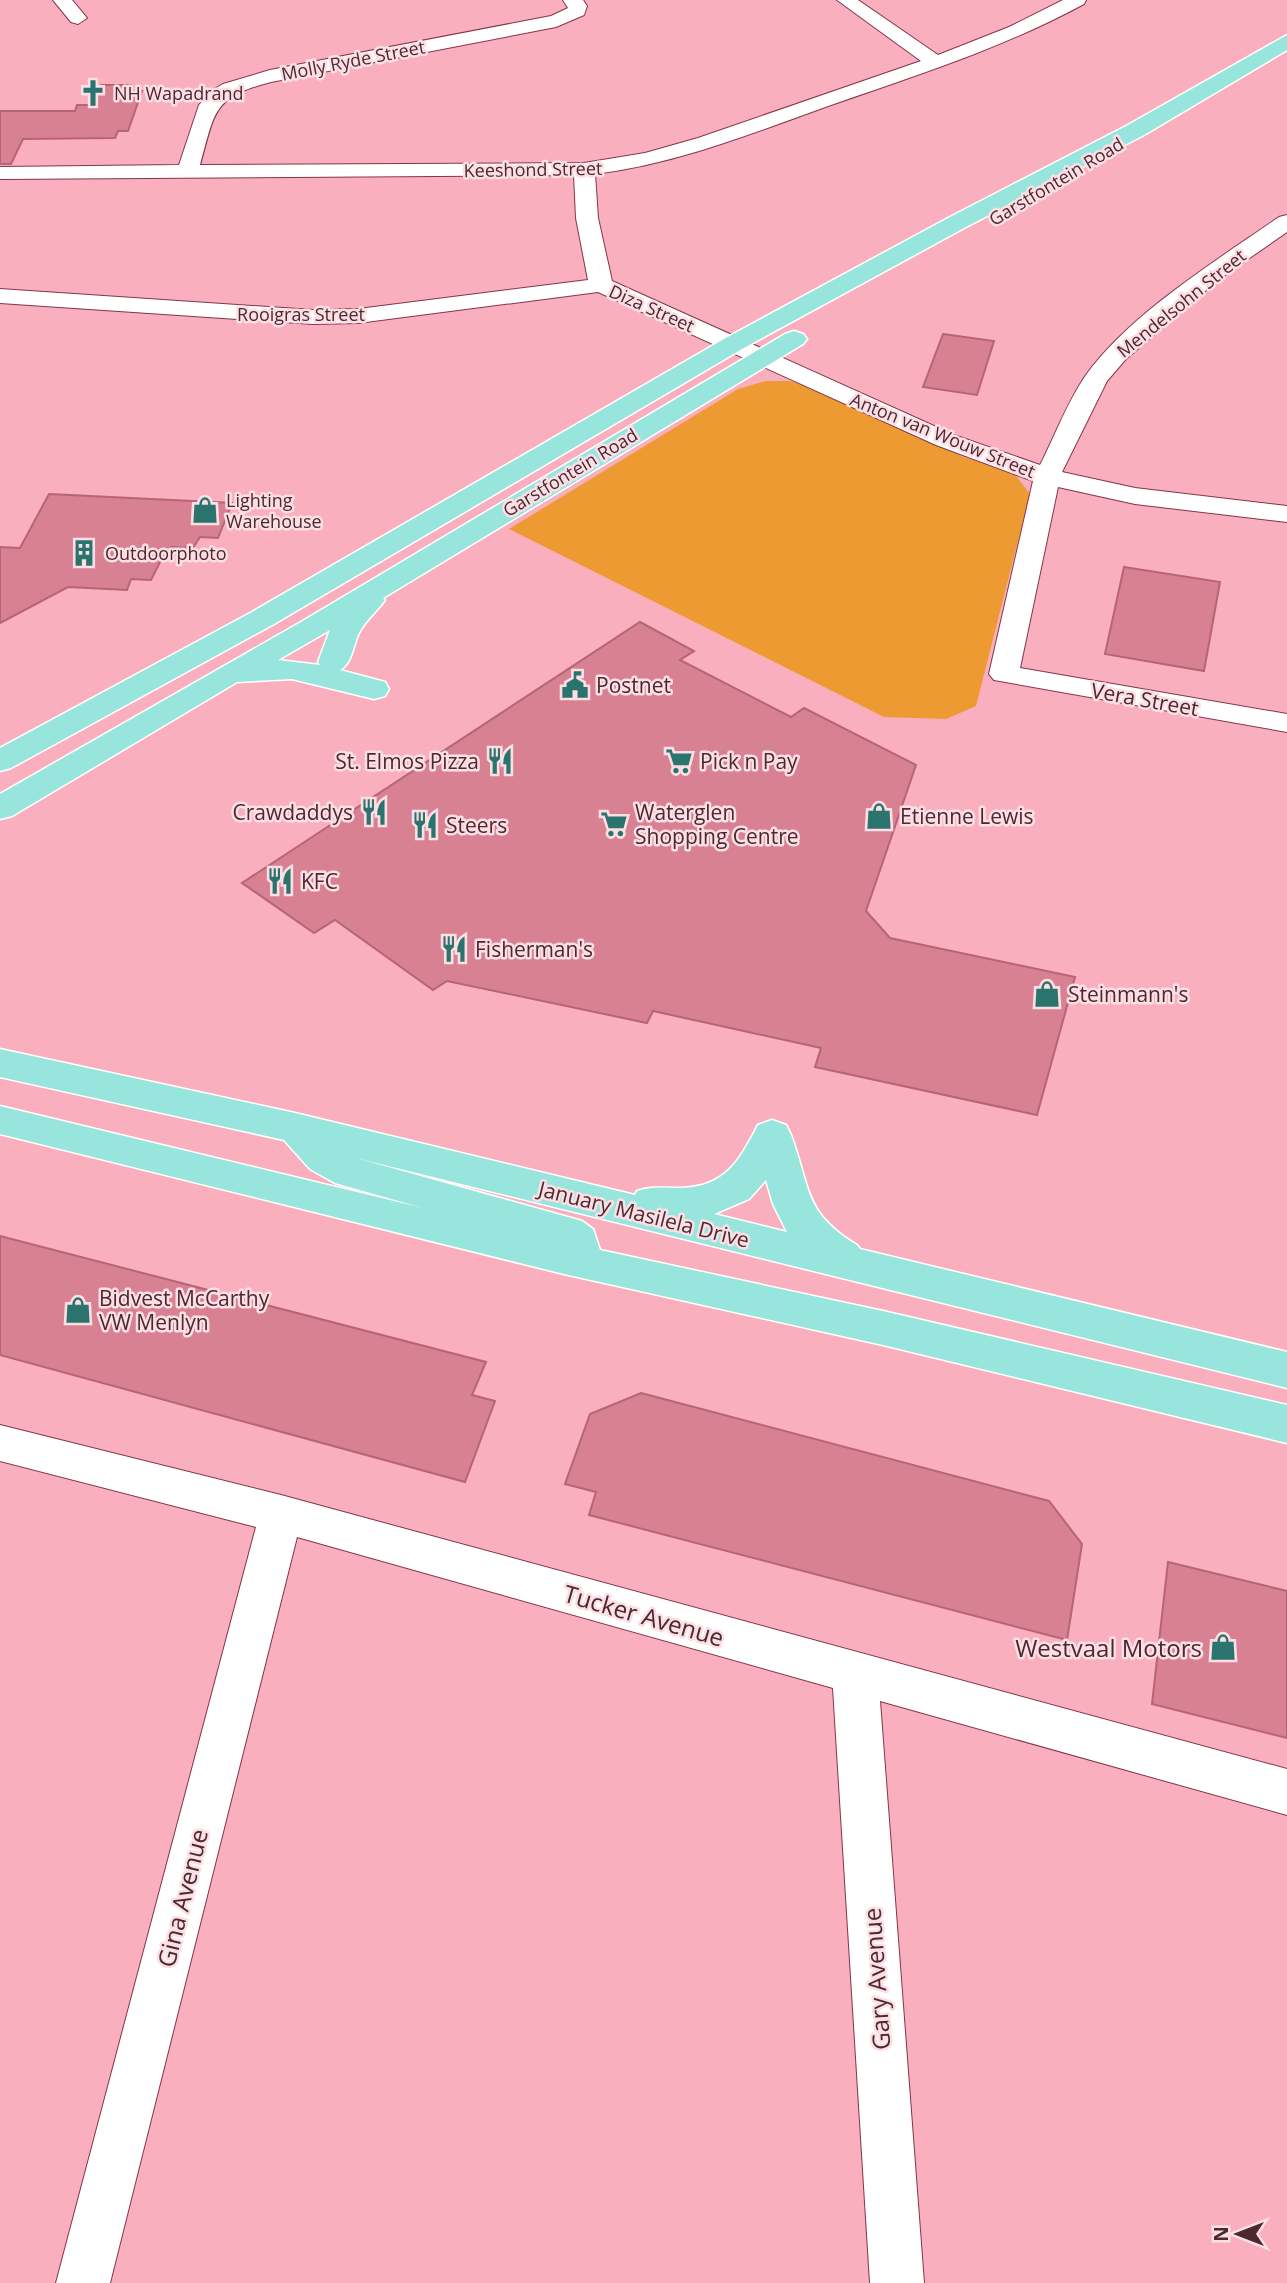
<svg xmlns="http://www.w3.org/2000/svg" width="1287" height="2283" viewBox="0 0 1287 2283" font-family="'Open Sans',sans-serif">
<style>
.green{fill:#ee9a32}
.building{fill:#d88193;stroke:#b86477;stroke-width:2}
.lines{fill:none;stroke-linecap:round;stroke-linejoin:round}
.minor-casing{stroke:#84354a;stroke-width:2}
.major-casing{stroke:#fff;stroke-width:3}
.minor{fill:#fff;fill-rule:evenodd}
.major{fill:#98e5de;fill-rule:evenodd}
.labels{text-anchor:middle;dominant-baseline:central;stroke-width:5;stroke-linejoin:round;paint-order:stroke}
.far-street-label{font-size:18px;fill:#4c2830;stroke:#fcdfe4}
.far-poi-label{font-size:18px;fill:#4c2830;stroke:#fcdfe4;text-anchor:start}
.poi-label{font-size:21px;fill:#4c2830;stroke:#fcdfe4;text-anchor:start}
.street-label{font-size:21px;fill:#4c2830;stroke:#fcdfe4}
.near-street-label{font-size:24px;fill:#4c2830;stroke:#fcdfe4}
.near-poi-label{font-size:24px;fill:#4c2830;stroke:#fcdfe4;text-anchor:end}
</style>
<rect width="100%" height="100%" fill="#f9afbd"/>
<path class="green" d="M766 381H790L815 389 964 457 1014 473 1030 494 976 706 946 719 884 717 509 529 738 389Z"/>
<g class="building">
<path d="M101 85H131L129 91H142L128 131H118L115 138 23 139 11 164H0V111H75L77 105H92Z"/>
<path d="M943 334 994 341 977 395 923 387Z"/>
<path d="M49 494 232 503 218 538 200 537 193 548 171 547 166 558H162L151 580 131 579 127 590 68 587 0 623V547L20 548Z"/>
<path d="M1124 567 1220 582 1204 671 1105 654Z"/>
<path d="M640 622 694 651 680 660 791 717 804 708 916 765 866 911 890 938 1075 977 1037 1115 815 1067 821 1048 653 1011 647 1023 447 981 433 990 335 920 314 933 242 883Z"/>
<path d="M0 1236 486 1362 472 1395 495 1401 465 1482 0 1355Z"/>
<path d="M641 1393 1049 1501 1082 1544 1067 1640 589 1515 596 1492 565 1484 590 1414Z"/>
<path d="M1168 1562 1287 1591V1738L1152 1704Z"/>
</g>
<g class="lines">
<defs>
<g id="minor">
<path d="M53 0H72L87 18 78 24 71 22Z"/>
<path d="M563 0H583L587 6 584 15 556 27 271 82C212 97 215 112 200 165L584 163 645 153 698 138 921 61 837 0H858L938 55 1009 27 1063 0H1086L1084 4C1003 48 917 75 831 105 753 133 677 164 595 174L598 218 612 281 954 435 1040 465C1055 436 1067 402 1086 375 1131 313 1216 261 1279 217L1287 215V232L1218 280 1126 359 1107 381 1062 472 1135 488 1287 506V522L1135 504 1058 487 1020 668 1287 714V732L994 680 989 674 1033 481 936 445 598 292 358 323 313 324 0 303V289L313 310 358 309 588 280 576 218 574 175 0 179V167L179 165 199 105 211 91 223 84 270 70 551 16 568 8Z"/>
<path d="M0 1425 281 1495 1287 1769V1815L880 1701 924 2283H870L833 1688 297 1537 110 2283H56L256 1527 0 1461Z"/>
</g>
<g id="major">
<path d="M1287 35V50L1144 135 966 227 742 349 274 624 11 768 0 771V748L252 612 724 339 950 217 1128 125Z"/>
<path d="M794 331 803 334 807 339 803 344 383 598 385 600C377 611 366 620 360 631 353 643 353 663 340 670L385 682 389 689 385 696 374 699 292 679 237 682 12 816 0 819V794L301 622 785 334ZM330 630 318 662 320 665 278 660Z"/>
<path d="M0 1049 295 1113 635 1195 637 1191C652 1186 664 1188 680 1188 726 1187 739 1161 758 1125L772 1120 786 1125 791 1135C811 1189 803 1212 857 1245L860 1249 1287 1352V1388L356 1158 582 1221 593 1229 600 1250 883 1311 1287 1405V1443L883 1345 564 1274 0 1134V1106L423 1208 335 1183 310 1169 284 1140 0 1077ZM766 1180 773 1204 787 1232 714 1214 749 1199Z"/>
</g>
</defs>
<use href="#minor" class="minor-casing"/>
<use href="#major" class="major-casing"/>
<use href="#minor" class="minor"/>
<use href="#major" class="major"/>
</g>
<defs>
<symbol id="church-bare" viewBox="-9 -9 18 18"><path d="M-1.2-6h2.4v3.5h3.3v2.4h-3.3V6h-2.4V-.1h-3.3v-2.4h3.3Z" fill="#2b736d" stroke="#fcdfe4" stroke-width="2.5" paint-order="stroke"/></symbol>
<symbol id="shop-bare" viewBox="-9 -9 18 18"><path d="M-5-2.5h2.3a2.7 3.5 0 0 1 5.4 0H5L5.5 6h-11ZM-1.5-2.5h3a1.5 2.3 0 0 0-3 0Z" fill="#2b736d" stroke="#fcdfe4" stroke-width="2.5" paint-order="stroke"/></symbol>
<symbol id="building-bare" viewBox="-9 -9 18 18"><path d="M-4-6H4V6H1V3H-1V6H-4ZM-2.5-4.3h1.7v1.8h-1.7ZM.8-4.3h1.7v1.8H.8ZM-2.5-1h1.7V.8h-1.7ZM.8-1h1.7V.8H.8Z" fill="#2b736d" stroke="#fcdfe4" stroke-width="2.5" paint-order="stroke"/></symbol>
<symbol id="civic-bare" viewBox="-9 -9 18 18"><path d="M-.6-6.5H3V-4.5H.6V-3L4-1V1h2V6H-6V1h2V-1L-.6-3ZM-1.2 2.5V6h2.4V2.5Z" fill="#2b736d" stroke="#fcdfe4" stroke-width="2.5" paint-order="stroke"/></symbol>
<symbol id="restaurant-bare" viewBox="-9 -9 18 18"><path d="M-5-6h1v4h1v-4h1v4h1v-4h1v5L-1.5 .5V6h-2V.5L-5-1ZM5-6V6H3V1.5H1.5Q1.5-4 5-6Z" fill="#2b736d" stroke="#fcdfe4" stroke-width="2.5" paint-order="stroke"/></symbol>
<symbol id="supermarket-bare" viewBox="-9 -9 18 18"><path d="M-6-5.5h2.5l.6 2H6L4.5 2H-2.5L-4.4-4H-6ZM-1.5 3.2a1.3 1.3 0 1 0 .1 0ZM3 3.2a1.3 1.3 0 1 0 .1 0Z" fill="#2b736d" stroke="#fcdfe4" stroke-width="2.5" paint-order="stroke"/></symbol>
</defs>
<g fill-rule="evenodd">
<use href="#church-bare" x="74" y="74" width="38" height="38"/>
<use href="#shop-bare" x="186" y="491" width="38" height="38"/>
<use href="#building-bare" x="65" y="534" width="38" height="38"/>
<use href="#civic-bare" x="556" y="666" width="38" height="38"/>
<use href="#restaurant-bare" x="481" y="742" width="38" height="38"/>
<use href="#supermarket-bare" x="660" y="742" width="38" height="38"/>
<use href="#restaurant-bare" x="355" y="793" width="38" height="38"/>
<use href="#shop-bare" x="860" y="797" width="38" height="38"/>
<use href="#supermarket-bare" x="595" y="805" width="38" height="38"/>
<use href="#restaurant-bare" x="406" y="806" width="38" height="38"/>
<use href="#restaurant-bare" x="261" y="862" width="38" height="38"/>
<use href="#restaurant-bare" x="435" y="930" width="38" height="38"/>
<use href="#shop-bare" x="1028" y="975" width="38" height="38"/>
<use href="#shop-bare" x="59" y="1291" width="38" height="38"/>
<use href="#shop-bare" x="1204" y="1628" width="38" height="38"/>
</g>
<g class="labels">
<g class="far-street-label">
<text transform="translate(353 60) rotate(-11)">Molly Ryde Street</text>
<text transform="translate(533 169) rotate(-1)">Keeshond Street</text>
<text transform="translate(1056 181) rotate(-31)">Garstfontein Road</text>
<text transform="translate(1181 303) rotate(-39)">Mendelsohn Street</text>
<text transform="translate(652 308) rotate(24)">Diza Street</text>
<text x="301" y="314">Rooigras Street</text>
<text transform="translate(943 435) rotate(22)">Anton van Wouw Street</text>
<text transform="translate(570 472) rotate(-31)">Garstfontein Road</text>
</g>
<g class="far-poi-label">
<text x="114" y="93">NH Wapadrand</text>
<text x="226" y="500">Lighting<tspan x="226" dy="21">Warehouse</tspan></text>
<text x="105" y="553">Outdoorphoto</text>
</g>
<g class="poi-label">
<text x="596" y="685">Postnet</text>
<text x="479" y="761" text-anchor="end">St. Elmos Pizza</text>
<text x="700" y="761">Pick n Pay</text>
<text x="353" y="812" text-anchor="end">Crawdaddys</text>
<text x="635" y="812">Waterglen<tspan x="635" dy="24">Shopping Centre</tspan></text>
<text x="900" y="816">Etienne Lewis</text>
<text x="446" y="825">Steers</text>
<text x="301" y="881">KFC</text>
<text x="475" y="949">Fisherman's</text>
<text x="1068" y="994">Steinmann's</text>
<text x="99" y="1298">Bidvest McCarthy<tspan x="99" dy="24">VW Menlyn</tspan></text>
</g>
<g class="street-label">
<text transform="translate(1145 699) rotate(10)">Vera Street</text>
<text transform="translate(644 1214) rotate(14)">January Masilela Drive</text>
</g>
<g class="near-street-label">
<text transform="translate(644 1615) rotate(16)">Tucker Avenue</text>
<text transform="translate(182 1898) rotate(-76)">Gina Avenue</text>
<text transform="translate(876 1979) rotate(-94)">Gary Avenue</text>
</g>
<g class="near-poi-label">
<text x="1202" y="1647">Westvaal Motors</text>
</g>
</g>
<g transform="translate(1238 2234) rotate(270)" stroke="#fcdfe4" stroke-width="5" paint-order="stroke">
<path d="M0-5L12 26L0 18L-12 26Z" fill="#4c2830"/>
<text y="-10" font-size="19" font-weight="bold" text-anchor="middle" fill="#4c2830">N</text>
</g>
</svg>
